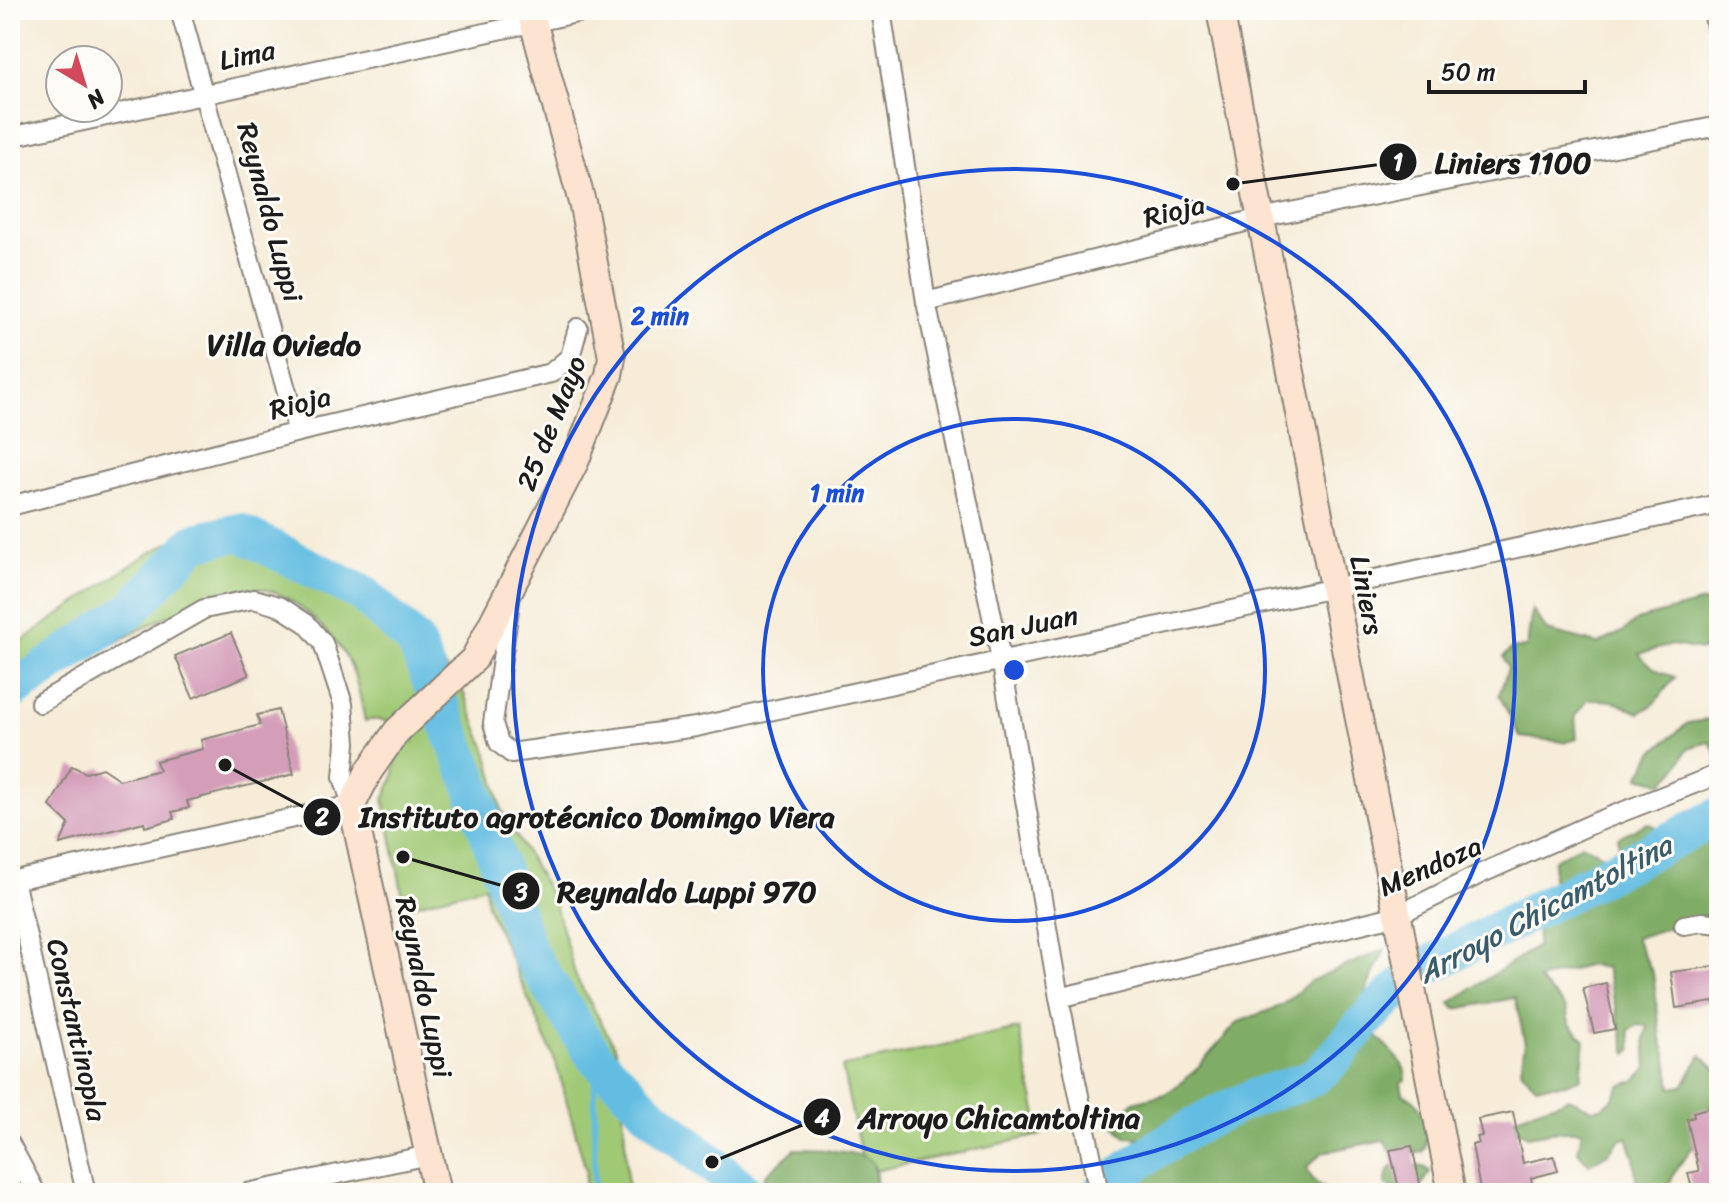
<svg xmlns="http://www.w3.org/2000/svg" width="1729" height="1203" viewBox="0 0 1729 1203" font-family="Sriracha,sans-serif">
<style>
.green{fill:#a0c975;stroke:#5e7248;stroke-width:2}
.forest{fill:#80ad66;stroke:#4e6441;stroke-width:2}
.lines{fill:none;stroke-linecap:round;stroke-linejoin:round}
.stream{stroke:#64bde2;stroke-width:6}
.river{stroke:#64bde2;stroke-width:38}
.building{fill:#d49eb9}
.street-casing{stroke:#89847a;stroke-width:22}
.secondary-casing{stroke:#89847a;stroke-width:30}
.street{stroke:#fff;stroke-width:18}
.secondary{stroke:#fde4d0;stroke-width:26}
.ring{fill:none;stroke:#1d4ed8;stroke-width:4}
.labels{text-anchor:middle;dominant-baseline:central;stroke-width:6;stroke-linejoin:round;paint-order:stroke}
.street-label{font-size:28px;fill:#1c1c1c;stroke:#fdfcf7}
.neighbourhood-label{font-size:30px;font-weight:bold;fill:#1c1c1c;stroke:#fdfcf7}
.water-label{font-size:30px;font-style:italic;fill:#395c6b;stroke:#fdfcf7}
.centre{fill:#1d4ed8;stroke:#fdfcf7;stroke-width:4}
.ring-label{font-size:24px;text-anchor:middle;font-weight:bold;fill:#1d4ed8;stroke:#fdfcf7;stroke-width:6;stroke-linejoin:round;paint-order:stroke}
.leader{fill:none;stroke:#1c1c1c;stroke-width:3}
.callout-dot{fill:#1c1c1c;stroke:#fdfcf7;stroke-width:3}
.mark-label{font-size:24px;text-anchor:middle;font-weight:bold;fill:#fff}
.callout-label{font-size:30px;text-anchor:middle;font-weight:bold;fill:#1c1c1c;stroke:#fdfcf7;stroke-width:6;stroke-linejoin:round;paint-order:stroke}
</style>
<rect width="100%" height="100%" fill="#fdfcf7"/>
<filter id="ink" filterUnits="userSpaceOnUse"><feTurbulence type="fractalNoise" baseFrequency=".0125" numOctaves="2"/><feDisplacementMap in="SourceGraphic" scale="16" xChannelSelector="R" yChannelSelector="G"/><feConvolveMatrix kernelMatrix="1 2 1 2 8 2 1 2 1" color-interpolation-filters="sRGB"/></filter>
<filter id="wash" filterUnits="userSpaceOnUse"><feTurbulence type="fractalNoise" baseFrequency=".006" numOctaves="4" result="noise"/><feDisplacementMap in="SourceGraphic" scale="32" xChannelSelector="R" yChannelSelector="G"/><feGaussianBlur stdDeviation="1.8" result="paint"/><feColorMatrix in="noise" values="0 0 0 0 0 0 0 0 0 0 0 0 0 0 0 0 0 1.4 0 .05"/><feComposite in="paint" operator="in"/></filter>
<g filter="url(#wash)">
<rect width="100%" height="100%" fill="#f6ecd8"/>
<g class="green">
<path d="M204 523 257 525 299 542 375 590 438 658 462 689 488 754 502 811 554 901 576 977 616 1049 624 1123 628 1193H584L586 1170 555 1060 487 905 485 886 405 907 384 800 393 779 400 739 413 741C397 726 387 715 365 721 362 706 359 689 354 674 343 642 297 595 263 589 219 581 86 656 48 684 35 693 23 704 10 715V649L141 558Z"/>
<path d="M1019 1029 1041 1135 865 1173 842 1067Z"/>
</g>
<g class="forest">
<path d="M1719 602V648L1702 650 1672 645 1639 654C1649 667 1659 672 1675 677L1654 704 1639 713 1613 701 1588 699 1575 716 1577 739 1565 742 1520 737 1499 695 1508 668 1503 657 1511 649 1527 647 1532 609 1547 631 1598 644 1624 631 1637 620 1699 603Z"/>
<path d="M1719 718V912L1635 938 1653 973 1661 1039 1667 1057 1671 1088 1683 1086 1701 1055 1719 1072V1097L1705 1112 1697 1141 1675 1171 1666 1193H1635L1637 1189 1634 1158 1627 1137 1619 1141 1608 1153 1589 1164 1578 1151 1582 1131H1558L1527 1136 1522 1132 1510 1129 1509 1121C1528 1110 1549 1107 1569 1098L1592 1109 1601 1108 1611 1101 1620 1086 1634 1081 1647 1068 1645 1038 1648 1026 1638 1025 1629 1030 1632 1050 1627 1054 1606 968 1590 965 1538 980 1566 1008 1569 1023 1585 1040 1581 1078 1565 1084 1536 1086 1521 1070 1525 1043 1515 998 1456 1009 1450 1003 1537 946 1538 929 1550 911 1554 860 1582 844 1612 861 1620 859 1618 837 1648 823 1675 836 1697 822 1719 795 1717 755 1709 742 1688 748 1675 771 1663 783 1639 777 1653 752 1688 723Z"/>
<path d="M1385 949C1379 965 1362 992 1363 1007 1365 1041 1407 1051 1406 1080L1401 1083 1403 1094C1407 1096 1411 1098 1415 1101 1424 1111 1430 1140 1423 1152L1407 1154 1411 1164 1426 1168 1430 1172 1422 1185 1394 1190 1385 1185 1388 1171 1400 1160 1388 1148 1384 1140 1323 1152 1307 1167C1312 1183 1319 1186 1333 1193H1126L1136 1179 1148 1169 1140 1138 1126 1137 1114 1125 1133 1102 1166 1094 1192 1074 1238 1022 1283 1005 1310 981Z"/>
<path d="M795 1149C810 1149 862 1150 871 1161 877 1167 876 1184 877 1193H762L765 1176Z"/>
</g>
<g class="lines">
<path class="stream" d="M594 1193 595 1057"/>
<g class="river">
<path d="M10 692 131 610 195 542 239 532 363 594 415 642 470 779 528 952 595 1057 649 1112 747 1193"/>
<path d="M1100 1193C1146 1151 1198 1122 1255 1097 1272 1090 1304 1085 1317 1074 1338 1058 1352 1035 1370 1016 1387 998 1406 982 1425 967L1719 816"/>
</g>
</g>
<g id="blocks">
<g class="building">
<path d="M231 633 249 675 193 698 175 656Z"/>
<path d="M278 710 294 774 187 801 189 808 172 812 174 819 145 827 144 822 60 844 69 824 50 806 72 766 86 773 102 768 120 780 159 770 156 761 203 749 201 740 260 725 257 715Z"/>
<path d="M1719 966V1001L1676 1008 1671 972Z"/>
<path d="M1606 983 1615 1029 1594 1033 1583 988Z"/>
<path d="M1719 1105V1193H1693L1688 1173 1699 1171 1687 1119 1694 1117 1693 1112Z"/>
<path d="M1513 1112 1523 1163 1554 1156 1558 1171 1531 1178 1534 1193H1488L1487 1188 1480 1190 1472 1145 1479 1143 1477 1137 1482 1136 1478 1119Z"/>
<path d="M1412 1146 1422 1193H1400L1390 1150Z"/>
</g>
</g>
</g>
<g filter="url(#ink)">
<use href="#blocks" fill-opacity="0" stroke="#89847a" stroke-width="2"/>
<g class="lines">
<defs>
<g id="street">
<path d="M180 10 298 432"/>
<path d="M881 10 926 302 1001 659 1059 998 1099 1193"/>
<path d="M1713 10 1719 44"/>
<path d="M10 137 590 10"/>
<path d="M926 302 1261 218 1719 126"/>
<path d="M10 506 298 432 551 373 570 357 578 328"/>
<path d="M510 602 493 723 499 743 511 753 696 727 1719 504"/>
<path d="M14 880 86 1193"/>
<path d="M10 881 352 805 343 777 346 743 343 704 323 643 307 624 281 607 254 599 204 609 40 703"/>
<path d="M1684 925 1702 922 1719 924"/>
<path d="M1059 998 1398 915 1480 874 1594 823 1719 774"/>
<path d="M10 1144 36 1193"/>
<path d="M247 1193 429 1155"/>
</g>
<g id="secondary">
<path d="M1220 10 1452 1193"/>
<path d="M437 1193 352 805 369 771 397 731 474 659 575 462 609 375 612 357 583 206 530 10"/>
</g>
</defs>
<use href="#street" class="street-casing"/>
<use href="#secondary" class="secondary-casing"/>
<use href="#street" class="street"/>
<use href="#secondary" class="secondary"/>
</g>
</g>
<g class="ring">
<circle cx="1014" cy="670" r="251"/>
<circle cx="1014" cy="670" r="501"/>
</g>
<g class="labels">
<g class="street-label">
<text transform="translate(247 55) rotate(-12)">Lima</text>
<text transform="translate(1174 211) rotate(-14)">Rioja</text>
<text transform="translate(270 212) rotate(75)">Reynaldo Luppi</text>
<text transform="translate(300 403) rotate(-14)">Rioja</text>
<text transform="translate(551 423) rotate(-68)">25 de Mayo</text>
<text transform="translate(1367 595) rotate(79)">Liniers</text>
<text transform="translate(1023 626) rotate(-12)">San Juan</text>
<text transform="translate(1430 866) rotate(-24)">Mendoza</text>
<text transform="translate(424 987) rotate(78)">Reynaldo Luppi</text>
<text transform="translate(77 1030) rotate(77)">Constantinopla</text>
</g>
<g class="neighbourhood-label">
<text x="284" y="345">Villa Oviedo</text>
</g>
<g class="water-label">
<text transform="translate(1545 909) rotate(-28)">Arroyo Chicamtoltina</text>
</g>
</g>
<circle cx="1014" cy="670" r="12" class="centre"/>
<g class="ring-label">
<text x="660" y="324">2 min</text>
<text x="837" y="501">1 min</text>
</g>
<path class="leader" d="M1233 184L1398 162M225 765L322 817M403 857L521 891M712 1162L822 1117"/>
<g class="callout-dot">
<circle cx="1233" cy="184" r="8"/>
<circle cx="225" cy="765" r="8"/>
<circle cx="403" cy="857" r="8"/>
<circle cx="712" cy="1162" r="8"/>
<circle cx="1398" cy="162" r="20"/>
<circle cx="322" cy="817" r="20"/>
<circle cx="521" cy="891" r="20"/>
<circle cx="822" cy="1117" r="20"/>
</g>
<g class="mark-label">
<text x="1398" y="170">1</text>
<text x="322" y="825">2</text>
<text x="521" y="900">3</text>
<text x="822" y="1126">4</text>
</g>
<g class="callout-label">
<text x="1513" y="173">Liniers 1100</text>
<text x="597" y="827">Instituto agrotécnico Domingo Viera</text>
<text x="687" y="902">Reynaldo Luppi 970</text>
<text x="999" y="1128">Arroyo Chicamtoltina</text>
</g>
<rect width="1729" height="1203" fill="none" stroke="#fdfcf7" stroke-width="40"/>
<g transform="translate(84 84) rotate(142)"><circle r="38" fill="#fdfcf7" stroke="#a3a29f" stroke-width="2"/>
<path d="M0-6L14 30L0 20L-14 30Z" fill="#d1495b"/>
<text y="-12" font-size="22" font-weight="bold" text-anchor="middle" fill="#1c1c1c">N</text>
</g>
<path d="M1429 80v12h156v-12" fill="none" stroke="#1c1c1c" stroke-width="4"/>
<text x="1441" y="80" font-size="24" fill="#1c1c1c" stroke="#fdfcf7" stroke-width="6" paint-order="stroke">50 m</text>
</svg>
